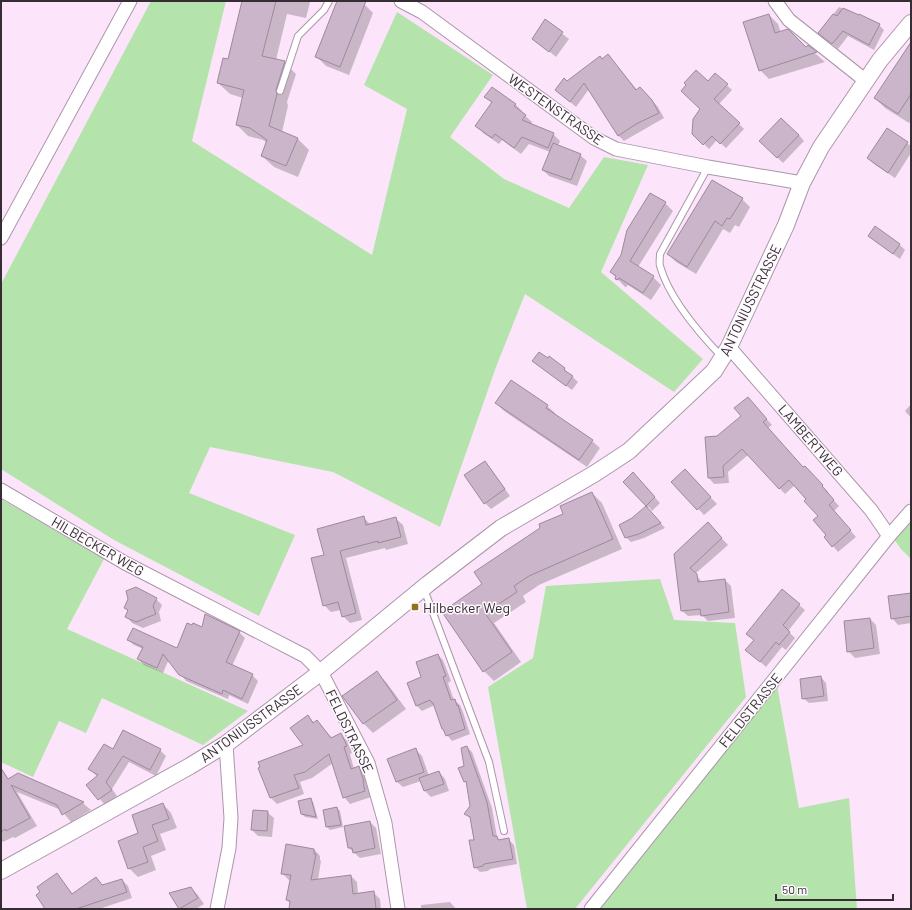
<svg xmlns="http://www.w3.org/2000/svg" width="912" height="910" viewBox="0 0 912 910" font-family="Barlow,sans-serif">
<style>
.green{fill:#b4e3ac}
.shadow{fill:#0003}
.building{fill:#cbb5ca;stroke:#9e899c}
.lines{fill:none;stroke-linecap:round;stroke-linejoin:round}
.service-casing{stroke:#ab96aa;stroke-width:8}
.minor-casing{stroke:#ab96aa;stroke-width:15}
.tertiary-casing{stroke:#ab96aa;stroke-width:18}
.service{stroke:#fff;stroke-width:6}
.minor{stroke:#fff;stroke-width:13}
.tertiary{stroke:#fff;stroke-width:16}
.poi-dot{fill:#937118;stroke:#fdf9fd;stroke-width:1.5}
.labels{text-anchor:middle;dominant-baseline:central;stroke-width:3;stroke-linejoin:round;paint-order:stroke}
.street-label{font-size:14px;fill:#352c34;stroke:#fdf9fd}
.poi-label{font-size:14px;fill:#352c34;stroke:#fdf9fd;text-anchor:start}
</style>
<rect width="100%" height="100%" fill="#fce5fa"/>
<g class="green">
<path d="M151 1H226L192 141 372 255 407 109 364 85 397 12 493 75 450 137 504 179 569 208 604 157 648 165 601 272 703 359 674 392 525 294 496 367 440 527 333 472 210 447 189 493 295 535 259 616 114 540 1 469V284Z"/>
<path d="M1 499 104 559 67 629 248 711 203 745 102 698 86 733 59 721 33 777 1 762Z"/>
<path d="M911 513V559L901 549 891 535Z"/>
<path d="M660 579 674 620 735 623 746 697 575 909H527L488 687 533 658 546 586Z"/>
<path d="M777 685 799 808 849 798 857 909H600Z"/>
</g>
<g class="shadow">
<path d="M243 1 310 2 306 18 287 14 276 60 284 62 296 74 287 102 288 106 282 132 297 138 309 150 298 177 274 167 262 156 267 143 263 140 248 136 237 125 243 98 230 94 218 83 228 60Z"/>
<path d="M339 1H357L364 4 373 13 349 75 326 66 317 57Z"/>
<path d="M839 7 879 25 884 30 874 50 848 36 838 49 819 33Z"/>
<path d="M769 15 778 24 781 33 807 48 808 47 825 62 769 79 760 70Z"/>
<path d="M546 21 569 39 556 57 533 38Z"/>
<path d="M911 46V120L909 123 885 108 875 98Z"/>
<path d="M608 55 637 90 646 94 658 107 664 118 624 141 618 135 589 89 576 107 556 90Z"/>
<path d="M715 74 732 90 719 104 744 129 726 148 717 140 709 149 693 133 701 110 708 83Z"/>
<path d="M486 97 515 104 522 111 521 112 532 122 531 125 553 134 560 141 558 146 580 155 587 161 577 186 549 176 543 170 550 152 529 144 521 154 502 140 499 144 483 133 477 126 493 104Z"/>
<path d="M887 129 911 146V153L895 178 874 164 868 158Z"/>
<path d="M799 135 804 141 783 163 766 147Z"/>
<path d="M713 181 742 199 750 207 739 227 735 225 730 233 723 229 696 274 676 262 668 254Z"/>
<path d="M665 203 673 211 638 267 653 277 661 285 651 300 628 285 626 287H625L611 272Z"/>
<path d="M870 236 899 244 905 250 900 259 876 242Z"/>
<path d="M533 361 564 369 578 382 572 390Z"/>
<path d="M496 403 547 406 555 413 554 415 592 441 600 448 587 467 504 411Z"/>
<path d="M753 404 772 425 768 428 803 468 805 467 828 492 827 493 839 506 834 511 856 537 838 552 833 546 819 516 807 499 795 485 785 494 748 455 728 472 729 483 714 484 709 478 706 438 717 437 742 416Z"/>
<path d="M911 404V418L905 411Z"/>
<path d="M484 462 490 468 510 496 491 509 485 503Z"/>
<path d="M691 477 717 504 704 515 673 482Z"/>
<path d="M638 479 660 503 652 511 649 507 647 508 665 528 644 538 631 542 626 537 633 519 647 506 624 482Z"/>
<path d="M592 493 602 503 622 549 539 585 523 596 526 602 494 623 521 662 494 681 484 671 483 584Z"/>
<path d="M363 517 371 525 395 518 403 525 408 544 386 550 385 548 346 558 362 620 350 623 343 616 341 610 331 612 324 605 326 556Z"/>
<path d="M714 530 728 545 695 574 703 583 725 580 731 586 735 618 708 621 702 615 688 616 681 610 675 554Z"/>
<path d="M911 594V623L898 625 892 618Z"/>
<path d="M156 599 162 605 159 612 161 621 143 628 132 623 126 616 129 612 125 608Z"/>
<path d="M799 605 805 610 788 631 795 638 786 650 782 647 766 667 747 650 754 640 748 634Z"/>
<path d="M870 619 876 625 880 654 855 658 848 651Z"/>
<path d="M202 628 239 632 245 638 232 666 252 675 258 681 248 704 229 695 228 699 186 681 169 659 163 673 144 665 138 659 143 649 134 645 128 640 177 650Z"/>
<path d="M438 655 443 660 451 681 448 683 454 700 460 705 463 712 470 734 452 741 447 735 435 705 422 711 417 706 422 677Z"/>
<path d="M377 673 386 682 406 709 373 733 364 724 344 696Z"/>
<path d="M821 677 826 683 828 701 809 703 803 698Z"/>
<path d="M308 716 314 723 317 721 332 738 341 734 347 741 352 753 350 754 354 769 359 767 366 774 371 797 350 804 344 797 333 763 312 778 300 782 304 794 277 804 271 798 304 746Z"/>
<path d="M467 747 472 752 492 808 497 837 500 841 509 840 514 845 517 864 490 869 488 871 480 872 475 867V840L471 819 466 814 471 806 468 785 465 781Z"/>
<path d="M114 750H160L166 756 156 776 129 762 112 789 117 796 105 805 88 785 98 777 89 769Z"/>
<path d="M416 750 422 756 429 776 439 772 445 779 449 791 431 797 425 791 421 781 403 787 396 781Z"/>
<path d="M3 773 9 779 18 774 83 803 91 810 71 822 61 810 17 792 37 826 15 838 13 837 3 842 1 840V774Z"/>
<path d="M310 799 313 802 318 819 305 817 302 814Z"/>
<path d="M163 804 171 813 177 828 160 834 166 850 151 856 156 870 138 877 129 868 139 834Z"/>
<path d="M337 808 340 811 343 827 330 830 327 827 324 811Z"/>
<path d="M267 812 274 818 272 837 258 836 252 830Z"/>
<path d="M370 822 376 828 381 854 360 858 349 848Z"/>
<path d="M314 849 320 856V860L321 861 318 880 351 876 357 882 358 894 374 893 380 899 381 909H290L291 904 287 900 291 880H289L282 873Z"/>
<path d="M57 874 73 895 96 878 103 886 122 880 128 886 132 898 99 909H47Z"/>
<path d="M191 888 197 894 204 904 196 909H180L170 894Z"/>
<path d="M450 902 456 909H421V905Z"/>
</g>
<g class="building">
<path d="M242 1H276L262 56 285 61 276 90 277 94 269 126 298 138 286 166 261 156 267 140 250 128 236 125 244 90 217 83 223 58 228 59Z"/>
<path d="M337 1H366L340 67 315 57Z"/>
<path d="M843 8 859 15V14L880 24 869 45 843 31 832 44 818 33 833 14 837 16Z"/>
<path d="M769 14 775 33 788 29 806 47 808 45 817 52 759 71 743 22Z"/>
<path d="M545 19 563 32 549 52 532 39Z"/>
<path d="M911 42V94L898 114 874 98Z"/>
<path d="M608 54 636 90 640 87 652 100 659 113 636 124 618 136 584 83 570 102 555 90 564 78 567 81 600 56 602 59Z"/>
<path d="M696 70 708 81 715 73 728 84 714 99 740 123 720 144 712 136 703 145 692 134 693 119 700 109 681 91 686 85 684 83Z"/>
<path d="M492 87 516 104 514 106 526 115 522 120 554 133 548 148 522 137 514 148 495 134 492 138 475 126 492 102 484 97Z"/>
<path d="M781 118 799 135 777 158 759 141Z"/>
<path d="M887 128 908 142 888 173 867 158Z"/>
<path d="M553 143 581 154 571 180 542 170Z"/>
<path d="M712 180 743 198 730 219 727 218 722 226 715 221 687 267 667 254Z"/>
<path d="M650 193 666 202 630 261 654 276 643 293 619 278 618 280 615 279 616 276 610 272 621 255 627 230Z"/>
<path d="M875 226 900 244 893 254 868 236Z"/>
<path d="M539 352 548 358 549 356 565 368 564 370 573 376 566 386 532 361Z"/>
<path d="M511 380 548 405 546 408 593 440 579 460 495 403Z"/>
<path d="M748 397 767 419 763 422 803 467 805 466 823 485 822 486 834 500 829 505 851 530 832 547 824 537 826 535 813 520 818 516 804 501 806 499 789 480 779 489 742 449 723 466 724 477 708 478 705 437 717 436 741 416 734 408Z"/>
<path d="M485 461 505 489 484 504 464 475Z"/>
<path d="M685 469 711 497 697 510 671 482Z"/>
<path d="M633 472 655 497 646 506 623 482Z"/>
<path d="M592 492 613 539 529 576 514 586 517 592 485 613 512 652 483 672 442 612 482 584 474 572 540 528 539 524 563 514 560 506Z"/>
<path d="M646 506 661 523 639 534 625 538 619 525 632 518Z"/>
<path d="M364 516 366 525 396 517 401 537 378 543V541L340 551 356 613 342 617 338 602 323 606 311 558 324 555 317 529Z"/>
<path d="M708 522 722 538 690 568 697 574 698 582 725 579 729 612 701 616 700 609 681 611 674 554Z"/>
<path d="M136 587 157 598 153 606 156 614 136 622 125 617 128 610 124 608 128 599 126 591Z"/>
<path d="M782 589 800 604 783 625 790 632 779 645 776 642 760 662 745 650 754 640 746 634Z"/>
<path d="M911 593V616L891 619 888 596Z"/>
<path d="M205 614 240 631 226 662 253 674 242 699 223 690 222 694 179 675 163 654 157 668 137 659 143 647 127 640 133 628 177 648 187 623 192 625 193 623 202 627Z"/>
<path d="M870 618 874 648 847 652 844 621Z"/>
<path d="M438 654 446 676 443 677 451 700 455 699 457 706 458 705 465 729 446 736 443 729H442L433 703H432L430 700 416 706 407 683 421 677 416 662Z"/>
<path d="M377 671 397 700 363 724 342 696Z"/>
<path d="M821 676 824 696 802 699 800 679Z"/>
<path d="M308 715 313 723 317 720 331 738 341 733 347 746 344 747 351 769 359 766 364 782H363L365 791 343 798 329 754 305 772 294 775 299 788 270 798 258 768 260 767 258 762 303 745 290 728Z"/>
<path d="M123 730 161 749 150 770 123 756 106 782 112 790 98 800 86 785 98 775 88 769 104 744 113 749Z"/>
<path d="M467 746 487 802 493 836H497L498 840 509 838 513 859 484 864 483 866 474 868 469 840H474L470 817 464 814 470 806 466 781 464 782 458 768 464 766 461 748Z"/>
<path d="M416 748 424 772 396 782 387 759Z"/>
<path d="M1 768 8 779 18 773 84 802 62 815 57 805 11 785 30 818 6 831 5 829 1 832Z"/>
<path d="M439 771 444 784 424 791 419 778Z"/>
<path d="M311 798 316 817 301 814 298 801Z"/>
<path d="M163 803 169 819 152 825 158 841 143 847 148 862 128 869 118 841 138 833 132 815Z"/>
<path d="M337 807 341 825 326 827 323 810Z"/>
<path d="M253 810 268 811 267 831 251 830Z"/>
<path d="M370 821 375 848 353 853 352 848H348L344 826Z"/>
<path d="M286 844 314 849V854H316L311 880 351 875 353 894 374 891 376 909H289L290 901 286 900 291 875 281 874Z"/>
<path d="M57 873 72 894 96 877 102 885 122 879 127 892 76 909H45L36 895 40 892 37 887Z"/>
<path d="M191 887 198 898 179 909 169 893Z"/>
</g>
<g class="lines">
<defs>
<g id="service">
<path d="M280 91 298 36 324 10 329 1"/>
<path d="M708 167 660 254C660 258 659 263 660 266 669 298 699 333 722 357"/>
<path d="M424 589 489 762 504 831"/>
</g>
<g id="minor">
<path d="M401 1 422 12 594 138 616 149 708 167 802 183"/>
<path d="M775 1 789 20 866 81"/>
<path d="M1 238 130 1"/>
<path d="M729 347 871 510 889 536"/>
<path d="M1 490 125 563 305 656 321 672 368 763 385 823 398 909"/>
<path d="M217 909 229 848 231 818 226 744"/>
<path d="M591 909 889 536 911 511"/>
</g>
<path id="tertiary" d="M1 871 190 766 226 744 321 672 428 584 501 528 594 474 629 451 696 388 714 371 729 347 786 225 802 183 821 147 880 60 911 23"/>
</defs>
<use href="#service" class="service-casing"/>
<use href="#minor" class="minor-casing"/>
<use href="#tertiary" class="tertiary-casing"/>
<use href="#service" class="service"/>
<use href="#minor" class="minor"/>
<use href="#tertiary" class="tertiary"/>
</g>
<rect class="poi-dot" x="411" y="603" width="8" height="8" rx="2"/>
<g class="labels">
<g class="street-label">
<text transform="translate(556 109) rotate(35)">WESTENSTRASSE</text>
<text transform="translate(750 300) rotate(-64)">ANTONIUSSTRASSE</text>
<text transform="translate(811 440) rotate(49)">LAMBERTWEG</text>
<text transform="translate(98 546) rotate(30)">HILBECKER WEG</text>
<text transform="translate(750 710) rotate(-51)">FELDSTRASSE</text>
<text transform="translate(251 723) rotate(-36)">ANTONIUSSTRASSE</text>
<text transform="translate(350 731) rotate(64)">FELDSTRASSE</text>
</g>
<g class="poi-label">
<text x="423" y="607">Hilbecker Weg</text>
</g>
</g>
<rect width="912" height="910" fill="none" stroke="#352c34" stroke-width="4"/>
<path d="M776 894v6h117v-6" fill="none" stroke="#352c34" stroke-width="2"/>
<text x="782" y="894" font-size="12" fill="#352c34" stroke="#fdf9fd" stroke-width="3" paint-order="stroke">50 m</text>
</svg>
